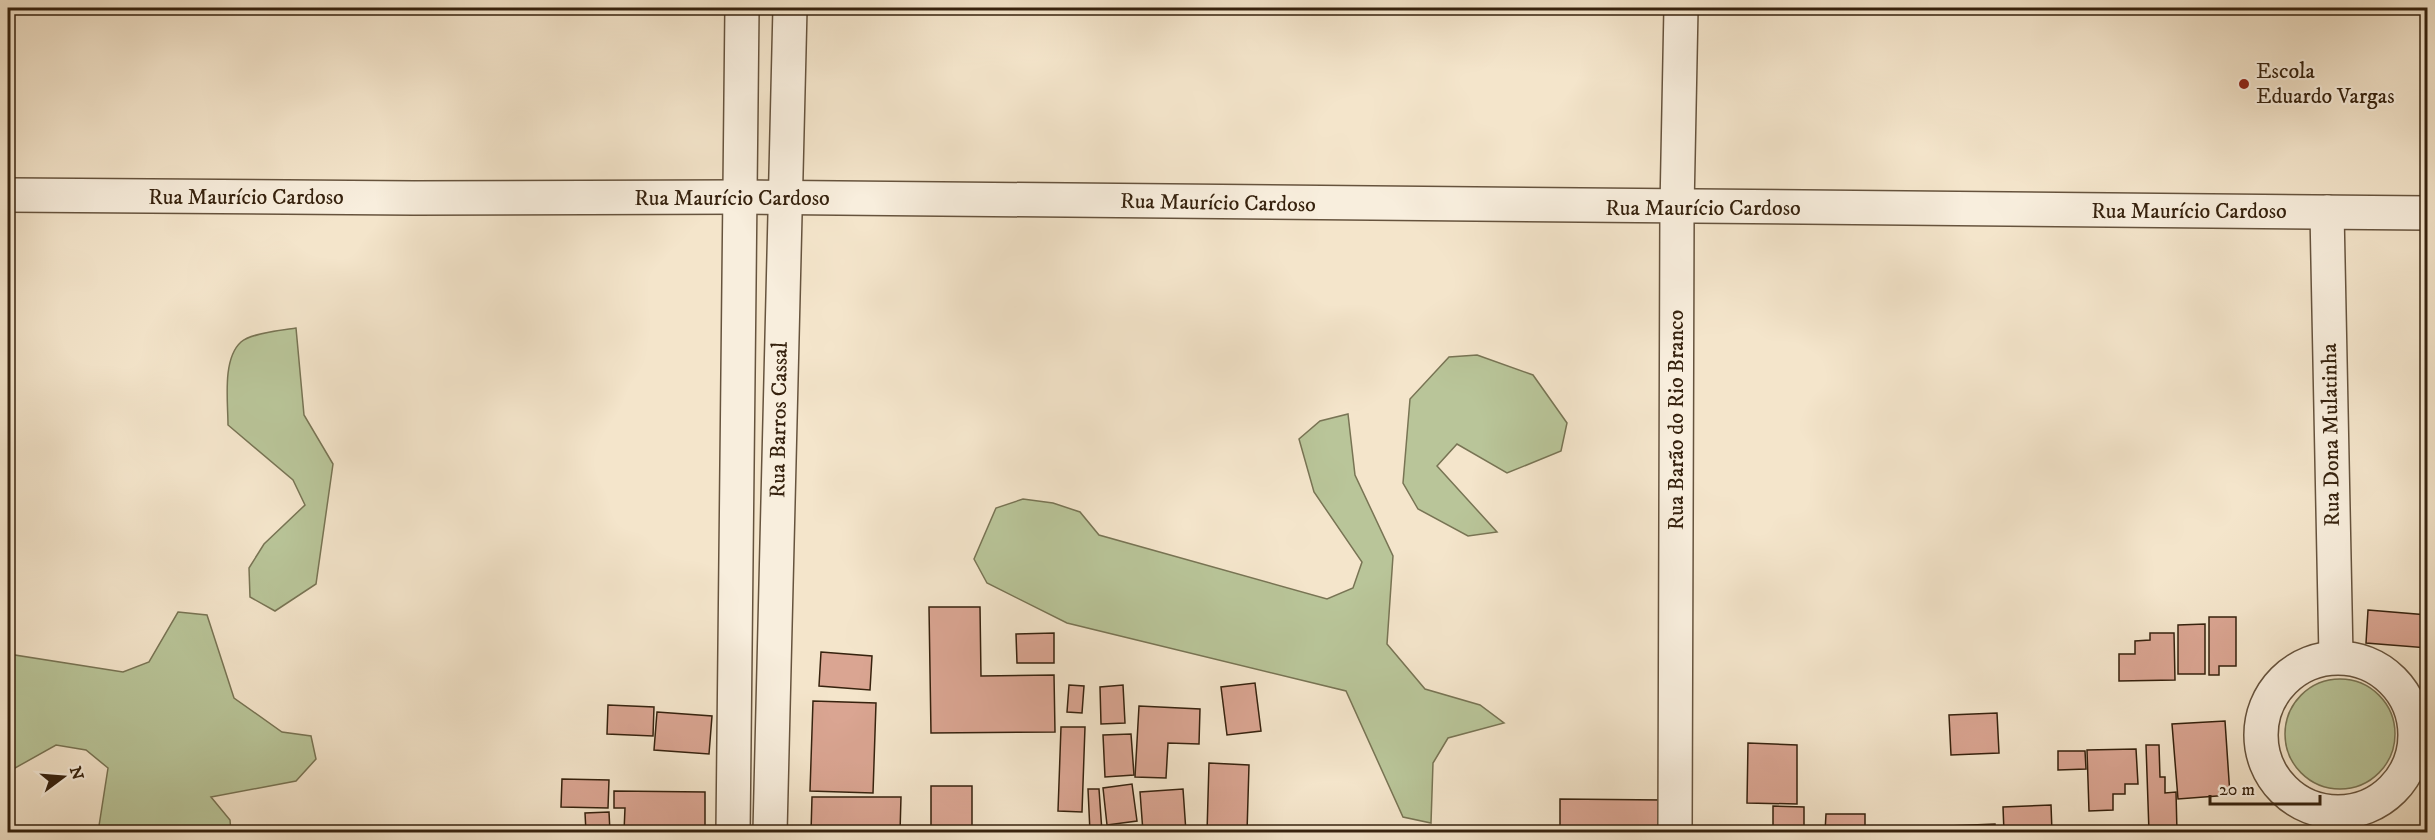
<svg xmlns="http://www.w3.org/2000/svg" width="2435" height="840" viewBox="0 0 2435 840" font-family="'IM FELL DW Pica',serif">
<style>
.green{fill:#b9c599;stroke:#787454;stroke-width:1.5}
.building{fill:#daa592;stroke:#36220e;stroke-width:1.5}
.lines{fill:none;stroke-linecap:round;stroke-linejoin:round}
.minor-casing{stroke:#66533d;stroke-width:36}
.minor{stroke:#f8eedd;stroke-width:33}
.poi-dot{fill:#8f2418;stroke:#f8eedd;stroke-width:2}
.labels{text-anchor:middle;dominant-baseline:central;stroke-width:4.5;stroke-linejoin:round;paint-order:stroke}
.poi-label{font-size:22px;fill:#36220e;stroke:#f8eedd;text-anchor:start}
.street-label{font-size:22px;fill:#36220e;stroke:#f8eedd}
</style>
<rect width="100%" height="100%" fill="#f4e5cb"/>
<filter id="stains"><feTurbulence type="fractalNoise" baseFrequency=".00333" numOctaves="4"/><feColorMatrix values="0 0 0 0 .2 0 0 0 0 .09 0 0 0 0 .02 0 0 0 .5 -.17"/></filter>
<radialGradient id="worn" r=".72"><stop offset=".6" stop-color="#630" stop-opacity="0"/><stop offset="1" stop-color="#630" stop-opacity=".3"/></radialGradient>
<g class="green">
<path d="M296 328 304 415 333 464 316 584 275 611 250 597 249 568 264 544 305 505 293 480 228 425C228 402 222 359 241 342 251 333 283 330 296 328Z"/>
<path d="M1477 355 1533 375 1567 423 1561 451 1507 473 1457 444 1437 466 1497 532 1468 536 1418 509 1403 483 1410 399 1449 357Z"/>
<path d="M1348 414 1355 475 1393 556 1387 644 1425 689 1480 705 1504 723 1448 738 1433 763 1431 823 1403 817 1346 691 1067 623 987 583 974 559 996 508 1023 499 1053 503 1080 512 1099 535 1327 599 1353 588 1362 562 1314 492 1299 439 1320 421Z"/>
<path d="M178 612 207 615 234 698 282 732 311 736 316 759 296 781 211 797 230 820 231 832H107L99 826 108 768 86 750 56 745 8 772V654L123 672 149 662Z"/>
<circle cx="2340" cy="734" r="55"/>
</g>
<g class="building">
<path d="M929 607H980L981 676 1054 675 1055 732 931 733Z"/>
<path d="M2368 610 2428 615V648L2366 643Z"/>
<path d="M2209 617H2236V666H2219V675H2209Z"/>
<path d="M2205 624V674H2178V625Z"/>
<path d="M1054 633V663H1017L1016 634Z"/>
<path d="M2150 633H2174L2175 680 2119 681V654H2135V641L2150 640Z"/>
<path d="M821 652 872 656 870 690 819 686Z"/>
<path d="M1255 683 1261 731 1227 735 1221 687Z"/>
<path d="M1069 685 1084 686 1082 713 1067 712Z"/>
<path d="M1123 685 1125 723 1101 724 1100 687Z"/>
<path d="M813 701 876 703 873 793 810 791Z"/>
<path d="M608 705 654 707 653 736 607 734Z"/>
<path d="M1139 706 1200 709 1199 744 1168 743 1166 778 1135 777Z"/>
<path d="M657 712 712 716 709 754 654 750Z"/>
<path d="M1997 713 1999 753 1951 755 1949 715Z"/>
<path d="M2225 721 2230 795 2178 799 2172 724Z"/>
<path d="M1061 727H1085L1082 812 1058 811Z"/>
<path d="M1131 734 1134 775 1105 777 1103 735Z"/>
<path d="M1748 743 1797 745V804L1747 803Z"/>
<path d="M2146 745H2159L2160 777H2165V793L2176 792 2177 832H2149Z"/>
<path d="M2136 749 2138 784H2125V794H2113V810L2089 811 2087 750Z"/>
<path d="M2058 751H2085L2086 769 2058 770Z"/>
<path d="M1209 763 1249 765 1247 832H1207Z"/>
<path d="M562 779 609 780 608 808 561 807Z"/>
<path d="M1132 784 1137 821 1107 825 1103 788Z"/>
<rect x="931" y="786" width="41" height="46"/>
<path d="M1088 789H1099L1102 832H1090Z"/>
<path d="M1183 789 1186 832H1143L1140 792Z"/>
<path d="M614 791 705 792V832H624L625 808H614Z"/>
<path d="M812 797H901L900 832H811Z"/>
<path d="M1560 799 1663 800V832H1560Z"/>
<path d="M2051 805 2052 832H2004L2003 807Z"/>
<path d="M1773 806 1804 807V832H1773Z"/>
<path d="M609 812 610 832H586L585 813Z"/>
<path d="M1826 814H1865V832H1825Z"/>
<path d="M1995 824 1996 832H1948V826Z"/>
</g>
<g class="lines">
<defs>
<g id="minor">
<path d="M8 195 414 198 739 197 2428 213"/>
<path d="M2327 212 2336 657"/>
<circle cx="2338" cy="735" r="77"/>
<path d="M733 832 742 8"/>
<path d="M770 832 790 8"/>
<path d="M1675 832 1677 208 1681 8"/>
</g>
</defs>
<use href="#minor" class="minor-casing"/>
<use href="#minor" class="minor"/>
</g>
<circle class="poi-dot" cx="2244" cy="84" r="6"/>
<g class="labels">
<g class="poi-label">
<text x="2256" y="71">Escola<tspan x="2256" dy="25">Eduardo Vargas</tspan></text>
</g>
<g class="street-label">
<text x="246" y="197">Rua Maurício Cardoso</text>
<text x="732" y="198">Rua Maurício Cardoso</text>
<text transform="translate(1218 203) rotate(1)">Rua Maurício Cardoso</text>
<text x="1703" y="208">Rua Maurício Cardoso</text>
<text x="2189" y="211">Rua Maurício Cardoso</text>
<text transform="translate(779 420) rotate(-89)">Rua Barros Cassal</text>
<text transform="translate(1676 420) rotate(-90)">Rua Barão do Rio Branco</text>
<text transform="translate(2331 435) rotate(-91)">Rua Dona Mulatinha</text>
</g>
</g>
<rect width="2435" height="840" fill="none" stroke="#f4e5cb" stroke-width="30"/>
<rect x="9" y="9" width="2417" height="822" fill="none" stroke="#36220e" stroke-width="3"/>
<rect x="15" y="15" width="2405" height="810" fill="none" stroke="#36220e" stroke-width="1.5"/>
<g transform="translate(63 777) rotate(74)" stroke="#f8eedd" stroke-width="4.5" paint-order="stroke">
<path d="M0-4.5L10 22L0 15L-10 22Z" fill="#36220e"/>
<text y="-9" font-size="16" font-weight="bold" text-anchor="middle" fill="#36220e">N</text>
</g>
<path d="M2210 795v9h110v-9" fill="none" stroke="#36220e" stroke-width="3"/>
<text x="2219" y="795" font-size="18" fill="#36220e" stroke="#f8eedd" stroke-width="4.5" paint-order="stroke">20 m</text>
<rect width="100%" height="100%" filter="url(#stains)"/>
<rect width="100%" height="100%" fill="url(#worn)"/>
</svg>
